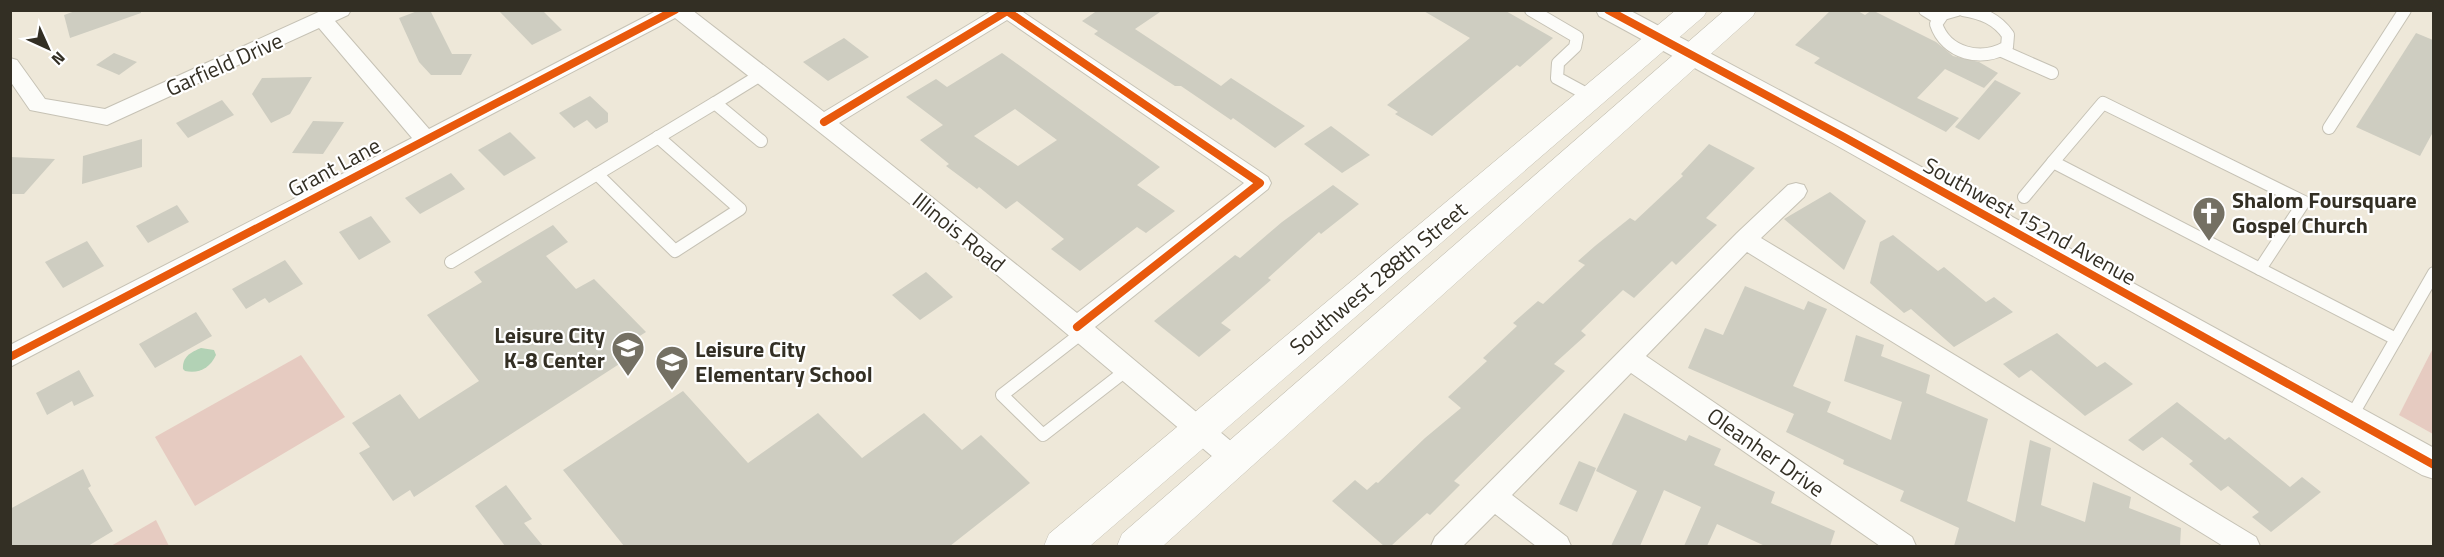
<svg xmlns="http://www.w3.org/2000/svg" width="2444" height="557" viewBox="0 0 2444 557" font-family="'Titillium Web',sans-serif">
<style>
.green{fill:#e6cbc1}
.water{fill:#b2d2b5}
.building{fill:#cecdc1;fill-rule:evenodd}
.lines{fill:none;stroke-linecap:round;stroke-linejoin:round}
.service-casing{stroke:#c6c2b5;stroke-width:14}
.minor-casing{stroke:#c6c2b5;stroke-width:2}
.tertiary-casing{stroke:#c6c2b5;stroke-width:2}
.secondary-casing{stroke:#c6c2b5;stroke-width:1}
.service{stroke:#fcfcf9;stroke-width:12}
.minor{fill:#fcfcf9;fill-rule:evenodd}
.tertiary{fill:#fcfcf9;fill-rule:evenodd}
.secondary{fill:#fcfcf9;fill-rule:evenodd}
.cycleway-casing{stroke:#fff;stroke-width:11}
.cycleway{stroke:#e8590c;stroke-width:8}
.labels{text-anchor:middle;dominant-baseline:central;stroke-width:4.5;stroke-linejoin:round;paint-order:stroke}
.street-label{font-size:22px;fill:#332f24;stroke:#fff}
.poi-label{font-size:22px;font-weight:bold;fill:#332f24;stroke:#fff;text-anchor:start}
</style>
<rect width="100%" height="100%" fill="#eee8d9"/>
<g class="green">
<path d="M2433 348V434L2399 415Z"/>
<path d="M301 355 345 417 195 506 155 437Z"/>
<path d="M156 520 169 546H111Z"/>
</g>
<path class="water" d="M201 348 214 350 216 355C210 368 199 374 185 371L183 369C182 357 191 352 201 348Z"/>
<g class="building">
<path d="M78 10H141V13L70 38 64 15Z"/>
<path d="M420 10H430L452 54H472L461 75H431L419 62 399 18Z"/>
<path d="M498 10H542L562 30 532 45Z"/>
<path d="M1098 10H1163L1135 29 1221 86 1231 78 1305 126 1275 148 1233 118 1231 120 1181 86H1175L1094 34 1098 31 1082 21Z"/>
<path d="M1422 10H1504L1553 38 1520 67 1517 65 1432 136 1395 114 1398 112 1387 105 1470 38Z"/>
<path d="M1831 10H1856L1865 15 1872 10 1936 42 1953 56 1979 62 1998 73 1984 88 1945 69 1917 98 1959 118 1946 132 1814 63 1820 58 1795 45Z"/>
<path d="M2416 33 2433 40V132L2420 156 2356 127Z"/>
<path d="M844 38 869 57 828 81 803 62Z"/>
<path d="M114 53 137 62 119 75 96 65Z"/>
<path d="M1002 53 1160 167 1137 185 1175 211 1146 233 1137 227 1080 271 1051 249 1064 239 1017 201 1006 209 979 187 977 189 946 166 949 164 920 140 943 125 906 97 936 79 947 87ZM1015 109 1057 140 1018 166 974 136Z"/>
<path d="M312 77 290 114 271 123 252 94 262 78Z"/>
<path d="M1995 80 2021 93 1979 140 1955 127Z"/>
<path d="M590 96 608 113V122L596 129 587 120 574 128 559 113Z"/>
<path d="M222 100 234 115 188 138 176 123Z"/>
<path d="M313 121 344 122 323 154 292 153Z"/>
<path d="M1331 126 1370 155 1342 173 1304 144Z"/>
<path d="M510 132 536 158 504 176 478 150Z"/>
<path d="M142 139V167L82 184 83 156Z"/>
<path d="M1709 144 1755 168 1706 218 1717 225 1676 265 1672 261 1634 298 1623 290 1581 331 1586 335 1554 364 1565 371 1454 481 1460 485 1430 515 1427 513 1391 546H1384L1332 501 1355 480 1367 490 1376 482 1378 483 1425 438 1461 408 1448 397 1487 361 1483 358 1517 326 1513 323 1538 301 1543 304 1585 265 1578 261 1595 246 1630 218 1635 221 1683 176 1681 174Z"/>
<path d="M10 157 55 159 24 194H10Z"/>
<path d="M451 173 465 189 420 214 405 198Z"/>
<path d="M1333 185 1359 204 1321 234 1319 232 1268 278 1271 280 1221 323 1231 330 1199 357 1154 321 1235 255 1240 258 1282 222Z"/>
<path d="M1830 192 1866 221 1844 270 1784 219Z"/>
<path d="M177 205 189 222 148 243 136 226Z"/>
<path d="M371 216 391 242 359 260 339 232Z"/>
<path d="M553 225 568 242 546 256 576 289 594 279 646 332 635 339 644 348 414 497 410 490 393 501 359 453 370 447 352 423 400 394 419 419 479 381 427 315 482 282 474 272Z"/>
<path d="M1893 235 1938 271 1944 267 1986 302 1994 297 2013 312 1954 347 1911 309 1904 313 1870 283 1880 242Z"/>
<path d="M87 241 104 266 63 288 45 262Z"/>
<path d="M285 260 303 284 269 303 265 298 246 309 232 289Z"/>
<path d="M926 272 953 297 920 320 892 295Z"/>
<path d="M1745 286 1804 310 1808 301 1827 309 1793 386 1831 402 1827 412 1891 440 1902 402 1844 381 1856 335 1884 345 1881 356 1930 375 1926 393 1988 419 1967 501 2015 522 2030 440 2051 448 2041 505 2085 522 2093 482 2131 497 2129 508 2181 528 2180 546H1954L1959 528 1900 501 1904 491 1843 464 1844 460 1786 432 1794 414 1688 368 1705 328 1723 335Z"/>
<path d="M196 312 212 336 155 368 139 344Z"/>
<path d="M2057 333 2097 367 2105 362 2133 384 2085 416 2031 370 2019 378 2003 364Z"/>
<path d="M79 370 94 396 74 406 72 401 47 415 36 393Z"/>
<path d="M683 391 748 463 818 413 862 458 924 413 962 450 981 435 1030 483 950 546H624L563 470Z"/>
<path d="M2177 402 2225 440 2229 437 2290 487 2302 477 2321 492 2271 532 2252 517 2259 512 2228 486 2221 491 2189 464 2193 461 2162 437 2143 451 2128 440Z"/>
<path d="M1624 413 1686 441 1689 435 1721 449 1714 465 1775 492 1771 503 1835 531 1830 546H1765L1717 524 1707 546H1684L1701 507 1664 490 1640 546H1611L1637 491 1596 471Z"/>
<path d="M1579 461 1596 468 1577 512 1559 504Z"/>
<path d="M83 469 91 486 88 488 113 531 88 546H10V509Z"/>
<path d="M506 485 532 519 524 523 543 546H505L475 506Z"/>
</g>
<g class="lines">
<defs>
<g id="service">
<path d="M1531 10 1577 37 1575 47 1558 63 1557 78 1592 97"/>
<path d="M1925 10 1938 18"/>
<path d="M1957 10 1943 14 1936 24C1946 54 1981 62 2007 47L2008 35C1997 19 1982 13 1963 10"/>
<path d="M2002 51 2052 73"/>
<path d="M2103 103 2304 202 2260 269 2053 162Z"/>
<path d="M2329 128 2405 10"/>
<path d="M761 141 715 103 762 74"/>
<path d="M597 174 675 251 740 209 658 137"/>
<path d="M2024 197 2053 162"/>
<path d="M451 262 715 103"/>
<path d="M2260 269 2396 339"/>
<path d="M1083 332 1002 395 1043 435 1128 369"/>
<path d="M2350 419 2434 273"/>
</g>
<g id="minor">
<path d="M323 10H351L348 15 335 21 429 129 658 10H692L824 112 993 10H1020L1268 177 1271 183 1268 189 1095 327 1244 452 1248 460 1244 468 1235 471 1226 468 952 237 675 18 10 367V345L412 138 319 28 107 125 30 110 10 81V58L17 60 45 99 105 109ZM1007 20 1244 183 1077 313 839 123Z"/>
<path d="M1796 183 1804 185 1807 191 1804 197 1761 238 2256 537 2260 546H2223L1747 252 1646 356 1912 537 1916 546H1880L1631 373 1512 495 1567 537 1571 546H1536L1495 514 1463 546H1431L1435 537 1737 233 1788 185Z"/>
</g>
<path id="tertiary" d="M1596 10H1629L1854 130 2434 448V479L2422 475 1834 144 1599 16Z"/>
<g id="secondary">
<path d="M1676 10H1707L1704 16 1090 546H1044L1049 534Z"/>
<path d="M1725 10H1756L1753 16 1163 546H1117L1122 534Z"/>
</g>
</defs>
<use href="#service" class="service-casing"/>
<use href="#minor" class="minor-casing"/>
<use href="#tertiary" class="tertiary-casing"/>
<use href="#secondary" class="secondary-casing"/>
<use href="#service" class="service"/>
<use href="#minor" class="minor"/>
<use href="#tertiary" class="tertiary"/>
<use href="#secondary" class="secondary"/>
<defs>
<g id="cycleway">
<path d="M1608 10 1844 137 2434 465"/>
<path d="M824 122 1007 11 1260 183 1077 327"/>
<path d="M10 357 675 10"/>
</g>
</defs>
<use href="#cycleway" class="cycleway-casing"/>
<use href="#cycleway" class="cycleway"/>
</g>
<defs>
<symbol id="church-pin" viewBox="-11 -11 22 30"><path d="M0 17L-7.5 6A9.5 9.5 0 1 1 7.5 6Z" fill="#747063" stroke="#fff"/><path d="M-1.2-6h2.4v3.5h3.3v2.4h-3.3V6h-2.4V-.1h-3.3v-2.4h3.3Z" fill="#fff"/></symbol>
<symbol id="school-pin" viewBox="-11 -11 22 30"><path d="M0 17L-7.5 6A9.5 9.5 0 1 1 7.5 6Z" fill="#747063" stroke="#fff"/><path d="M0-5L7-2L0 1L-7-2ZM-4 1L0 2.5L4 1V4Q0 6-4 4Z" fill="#fff"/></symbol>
</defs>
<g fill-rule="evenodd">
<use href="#church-pin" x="2190" y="194" width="38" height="52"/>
<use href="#school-pin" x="609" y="329" width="38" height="52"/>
<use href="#school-pin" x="653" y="343" width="38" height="52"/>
</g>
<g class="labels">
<g class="street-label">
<text transform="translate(224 64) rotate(-24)">Garfield Drive</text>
<text transform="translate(334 167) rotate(-28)">Grant Lane</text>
<text transform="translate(2030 221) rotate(29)">Southwest 152nd Avenue</text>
<text transform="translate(959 232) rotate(39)">Illinois Road</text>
<text transform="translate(1378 278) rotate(-40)">Southwest 288th Street</text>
<text transform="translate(1766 452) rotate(35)">Oleanher Drive</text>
</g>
<g class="poi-label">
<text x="2232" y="200">Shalom Foursquare<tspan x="2232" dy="25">Gospel Church</tspan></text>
<text x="605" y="335" text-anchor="end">Leisure City<tspan x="605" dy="25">K-8 Center</tspan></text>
<text x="695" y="349">Leisure City<tspan x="695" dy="25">Elementary School</tspan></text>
</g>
</g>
<rect width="2444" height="557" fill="none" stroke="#332f24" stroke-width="24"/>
<g transform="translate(48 48) rotate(135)" stroke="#ffffff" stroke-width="4.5" paint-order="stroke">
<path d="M0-4.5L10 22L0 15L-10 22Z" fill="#332f24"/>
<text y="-9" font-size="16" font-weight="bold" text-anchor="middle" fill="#332f24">N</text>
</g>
</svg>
